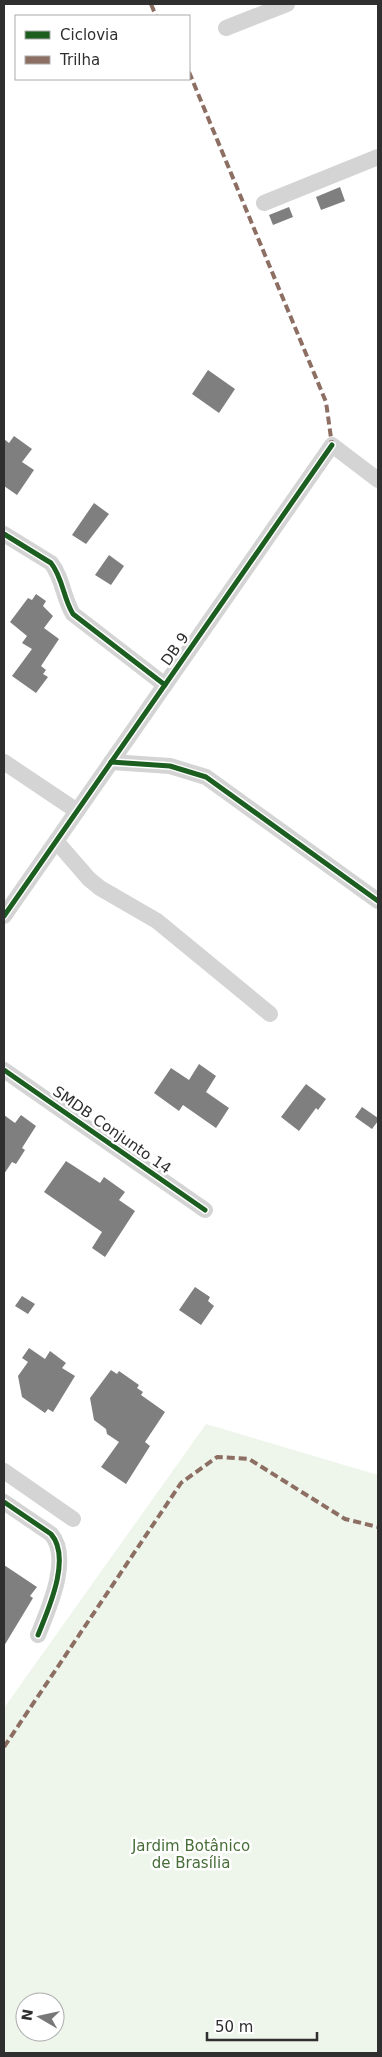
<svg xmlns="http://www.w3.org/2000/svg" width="382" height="2057" viewBox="0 0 382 2057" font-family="'DejaVu Sans',sans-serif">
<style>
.green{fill:#eef5eb;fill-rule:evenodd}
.building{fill:#7f7f7f}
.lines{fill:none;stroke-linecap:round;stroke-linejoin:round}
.minor{stroke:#d4d4d4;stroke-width:16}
.quiet{stroke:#8d6e63;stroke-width:4;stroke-dasharray:8 4;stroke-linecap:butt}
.cycleway-casing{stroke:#fff;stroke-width:8}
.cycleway{stroke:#1b5e20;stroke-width:5}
.labels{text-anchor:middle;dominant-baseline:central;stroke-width:5;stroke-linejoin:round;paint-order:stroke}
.street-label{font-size:15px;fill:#2f2f2f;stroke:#fff}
.park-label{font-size:15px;fill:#476e38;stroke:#fff}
</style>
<rect width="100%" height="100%" fill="#fff"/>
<path class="green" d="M206 1424 378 1475V2053H4V1708ZM25 2002H55V2032H25Z"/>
<g class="building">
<path d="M340 187 345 201 321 210 316 197Z"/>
<path d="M289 207 293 217 273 225 269 215Z"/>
<path d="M208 370 235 389 219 413 192 394Z"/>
<path d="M14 436 32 449 22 462 34 470 17 495 4 486V439L9 443Z"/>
<path d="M94 503 109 514 86 544 72 535Z"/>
<path d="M109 555 124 566 111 585 95 575Z"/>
<path d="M36 594 46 601 43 606 53 616 44 628 59 639 41 666 46 670 43 674 48 677 36 693 12 676 32 649 22 643 27 636 10 622 28 598 32 600Z"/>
<path d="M199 1064 216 1076 206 1092 229 1108 216 1128 183 1105 179 1111 154 1093 171 1068 189 1080Z"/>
<path d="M306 1084 326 1099 318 1110 316 1108 299 1131 281 1117Z"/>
<path d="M362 1107 378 1118V1121L372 1129 355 1117Z"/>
<path d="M4 1115 15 1123 21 1115 36 1126 22 1148 25 1150 16 1164 12 1162 4 1174Z"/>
<path d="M66 1161 100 1183 104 1177 125 1192 119 1200 135 1211 105 1257 92 1248 102 1232 44 1192Z"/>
<path d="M195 1287 210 1297 208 1301 214 1306 201 1325 179 1310Z"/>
<path d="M22 1296 35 1304 28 1314 15 1306Z"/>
<path d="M29 1348 45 1359 50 1351 66 1363 62 1368 75 1376 53 1412 48 1409 45 1413 22 1397 18 1376 28 1362 22 1358Z"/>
<path d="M111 1370 117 1374 119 1371 139 1385 137 1388 143 1392 141 1395 165 1412 145 1442 150 1446 126 1484 101 1467 119 1442 107 1434 106 1429 94 1420 90 1398Z"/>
<path d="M4 1565 37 1587 30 1596 33 1598 4 1646Z"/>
</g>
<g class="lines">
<g class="minor">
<path d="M226 28 287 4"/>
<path d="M264 203 378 157"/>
<path d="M4 534 51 563C63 578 63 598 73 614L165 685"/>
<path d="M4 762 77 811"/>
<path d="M111 762 170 766 206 777 378 901"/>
<path d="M56 841 89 879 100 888 157 921 270 1014"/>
<path d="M4 916 332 445 378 480"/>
<path d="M4 1070 205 1210"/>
<path d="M4 1471 73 1519"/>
<path d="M4 1502 51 1534C72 1558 48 1610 38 1635"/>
</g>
<g class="quiet">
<path d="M151 4 156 16"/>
<path d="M189 72 326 402 332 445"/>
<path d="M4 1747 181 1483 217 1457 249 1459 345 1519 378 1527"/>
</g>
<defs>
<g id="cycleway">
<path d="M4 534 51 563C63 578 63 598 73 614L165 685"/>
<path d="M111 762 170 766 206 777 378 901"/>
<path d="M4 916 332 445"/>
<path d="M4 1070 205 1210"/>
<path d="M4 1502 51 1534C72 1558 48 1610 38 1635"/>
</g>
</defs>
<use href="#cycleway" class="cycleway-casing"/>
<use href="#cycleway" class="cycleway"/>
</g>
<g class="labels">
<g class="street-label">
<text transform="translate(175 649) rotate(-55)">DB 9</text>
<text transform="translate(112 1130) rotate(35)">SMDB Conjunto 14</text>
</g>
<g class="park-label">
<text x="191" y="1846">Jardim Botânico<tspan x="191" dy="17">de Brasília</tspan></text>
</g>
</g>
<rect width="382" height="2057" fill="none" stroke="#2f2f2f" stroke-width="10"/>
<rect x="15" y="15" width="175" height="65" fill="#ffffff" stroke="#acacac"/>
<rect x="25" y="31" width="25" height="8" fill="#1b5e20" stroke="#acacac"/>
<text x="60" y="40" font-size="15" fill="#2f2f2f">Ciclovia</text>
<rect x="25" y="56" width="25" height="8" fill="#8d6e63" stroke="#acacac"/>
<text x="60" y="65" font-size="15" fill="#2f2f2f">Trilha</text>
<g transform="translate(40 2017) rotate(279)"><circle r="24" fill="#ffffff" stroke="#acacac"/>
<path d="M0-4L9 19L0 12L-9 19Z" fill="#787878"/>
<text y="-8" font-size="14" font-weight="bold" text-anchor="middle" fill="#2f2f2f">N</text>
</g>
<path d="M207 2032v8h110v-8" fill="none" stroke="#2f2f2f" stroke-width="2.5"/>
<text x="215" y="2032" font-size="15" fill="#2f2f2f" stroke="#ffffff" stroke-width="4" paint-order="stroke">50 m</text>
</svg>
